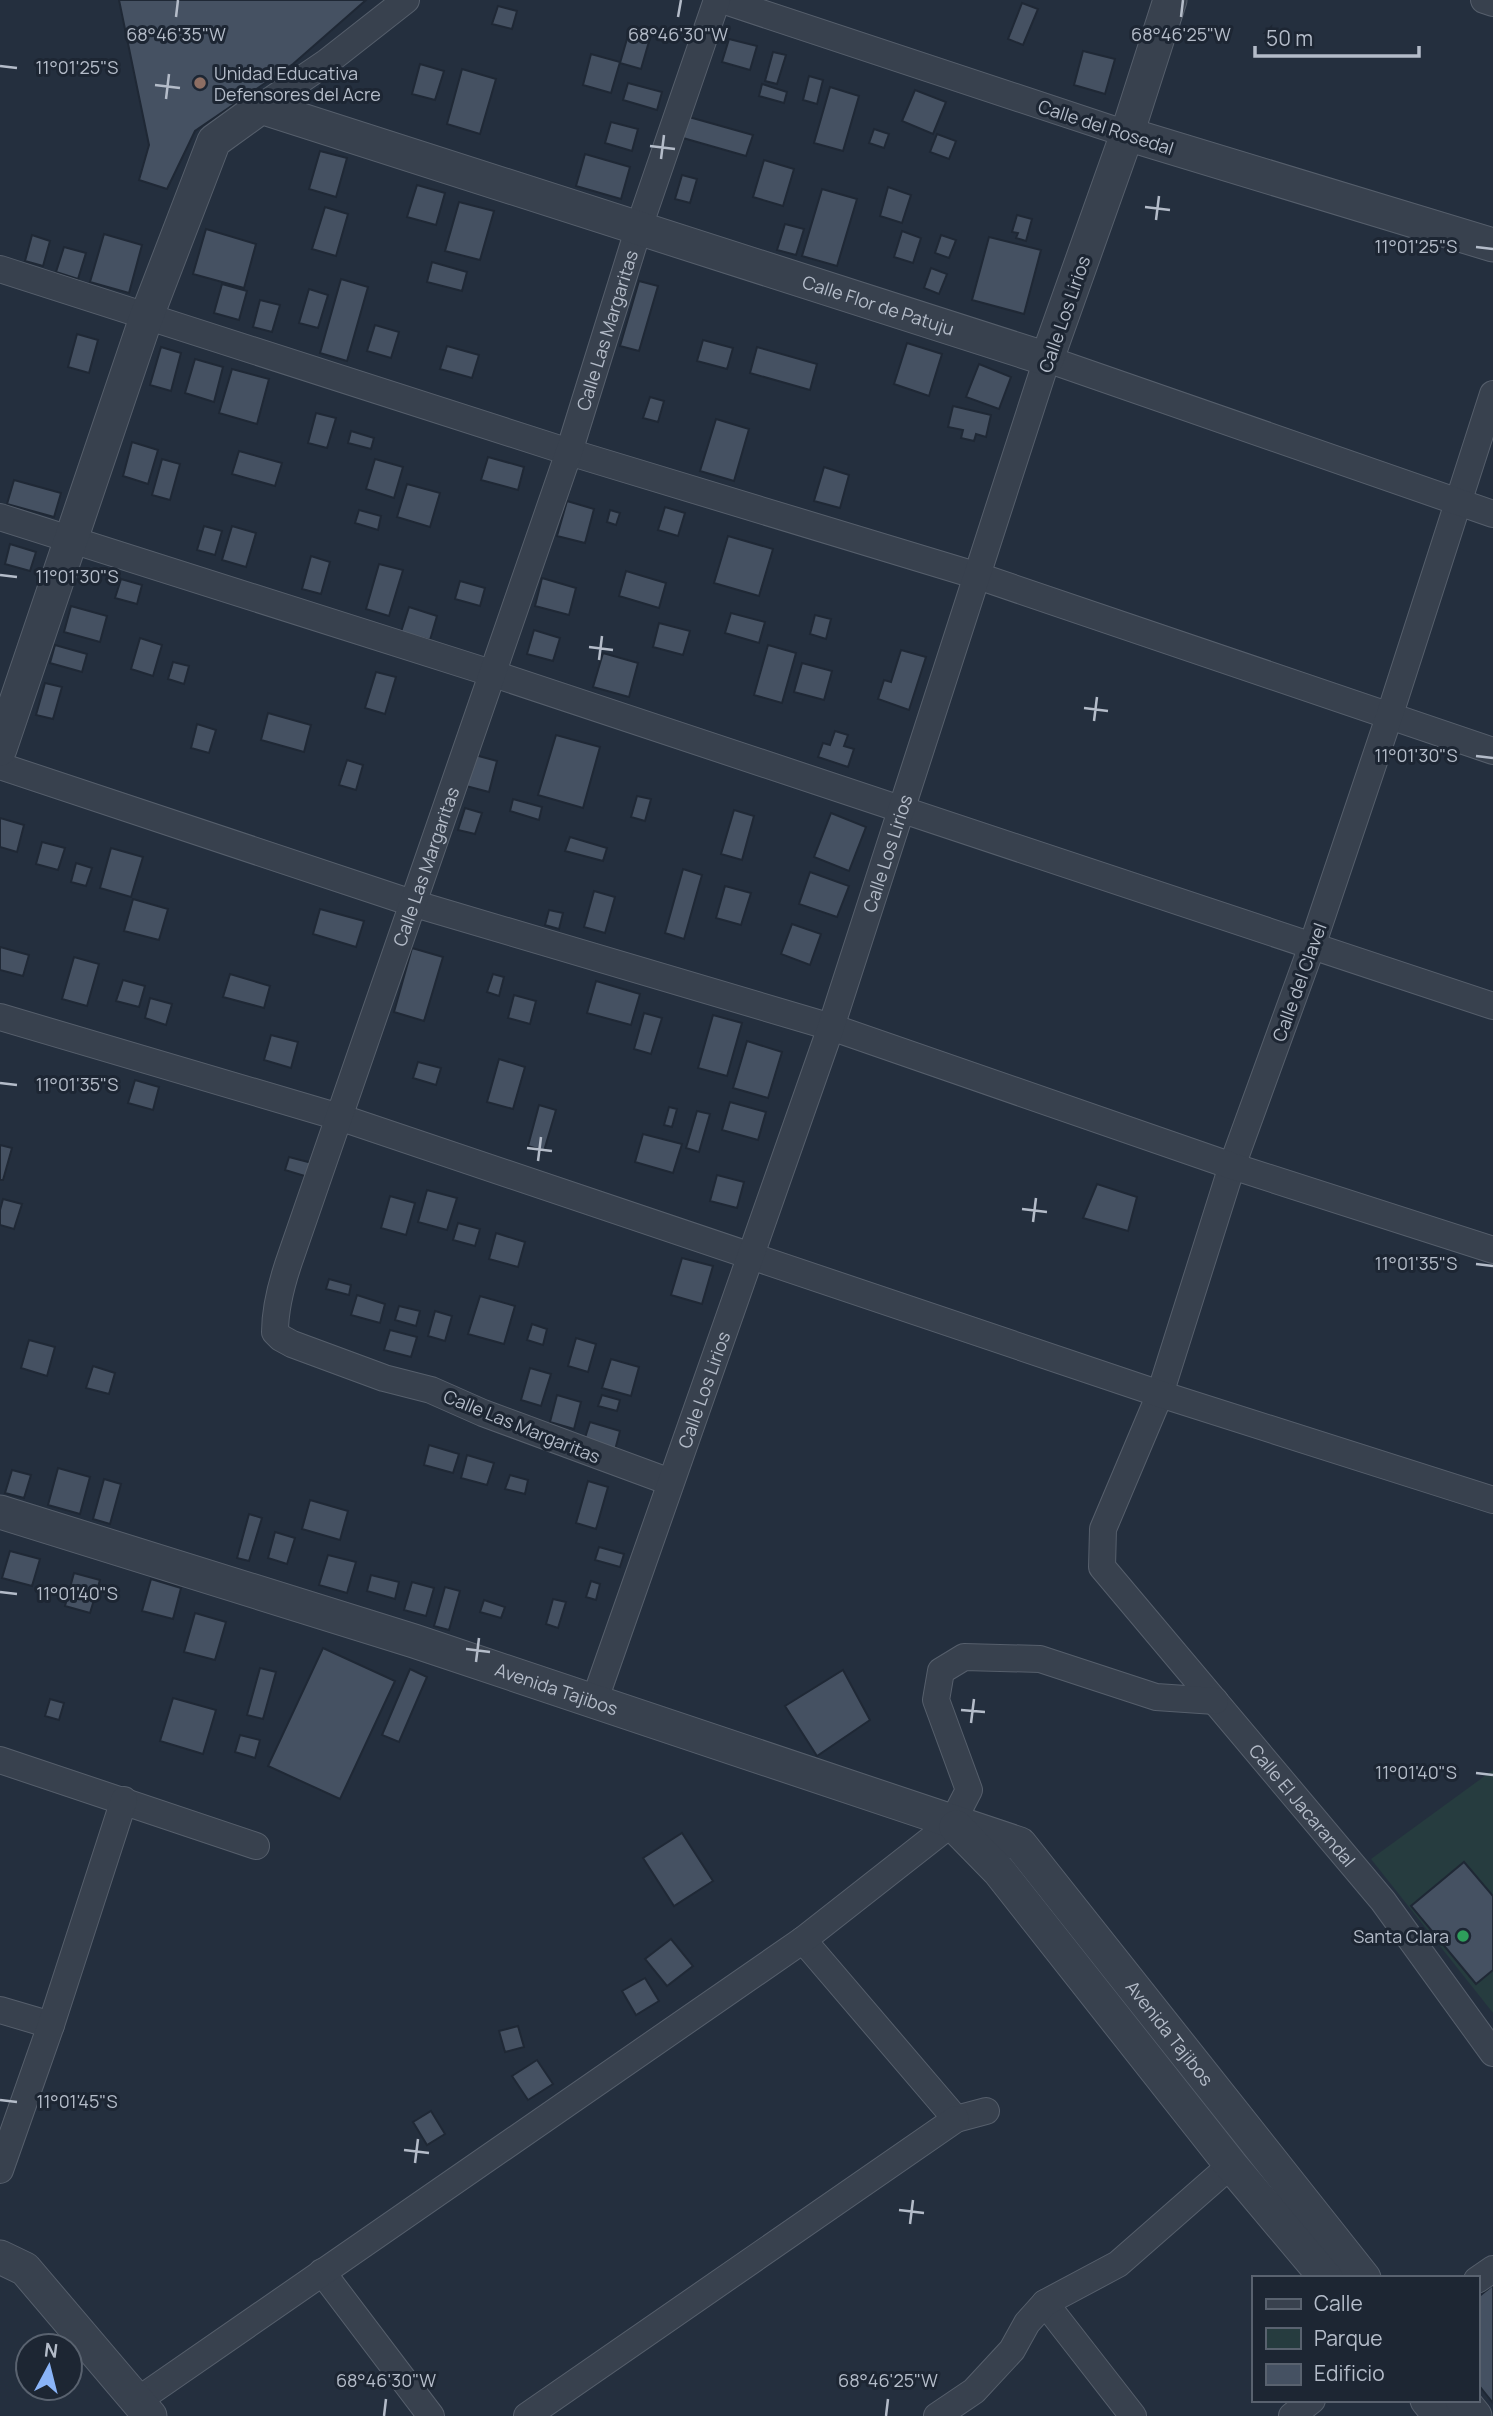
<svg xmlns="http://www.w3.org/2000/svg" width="1493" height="2416" viewBox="0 0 1493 2416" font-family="Manrope,sans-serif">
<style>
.green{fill:#263c3f}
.building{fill:#455162;stroke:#1f2835;stroke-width:2}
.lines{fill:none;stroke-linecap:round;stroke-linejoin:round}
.minor-casing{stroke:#565f6c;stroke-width:28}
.tertiary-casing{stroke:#565f6c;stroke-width:35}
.minor{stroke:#38414e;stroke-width:26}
.tertiary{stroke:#38414e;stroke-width:33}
.ticks{fill:none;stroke:#b4bcc9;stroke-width:2.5}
.education-dot{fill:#8d6e63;stroke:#1d2633;stroke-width:2.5}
.leisure-dot{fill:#2e9e5b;stroke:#1d2633;stroke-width:2.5}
.labels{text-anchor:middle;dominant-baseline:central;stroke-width:6;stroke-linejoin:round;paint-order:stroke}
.poi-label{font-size:18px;fill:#b4bcc9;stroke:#1d2633;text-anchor:start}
.street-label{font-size:18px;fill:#b4bcc9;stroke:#1d2633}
.ticks-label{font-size:18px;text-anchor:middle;fill:#b4bcc9;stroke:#1d2633;stroke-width:6;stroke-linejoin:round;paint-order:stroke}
</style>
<rect width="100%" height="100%" fill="#242f3e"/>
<path class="green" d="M1493 1770V2013L1371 1859Z"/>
<g class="building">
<path d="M119 0H366L293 64 195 131 167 189 139 180 149 145Z"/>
<path d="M1022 3 1038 9 1023 45 1008 39Z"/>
<path d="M498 6 517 11 512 29 492 24Z"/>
<path d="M629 32 650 38 641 69 620 63Z"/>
<path d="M729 39 757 46 750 70 722 62Z"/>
<path d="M1083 51 1115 59 1105 94 1074 85Z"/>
<path d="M773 52 786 55 777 84 765 81Z"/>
<path d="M591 54 620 62 611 93 583 85Z"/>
<path d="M420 64 444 71 435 100 412 94Z"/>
<path d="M462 69 496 79 480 134 447 124Z"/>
<path d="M809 76 823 80 817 104 803 100Z"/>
<path d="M628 83 662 92 657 110 623 100Z"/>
<path d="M762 84 787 92 784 103 759 96Z"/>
<path d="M830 87 859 96 843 151 814 143Z"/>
<path d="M915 90 946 102 933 134 902 121Z"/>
<path d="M689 117 753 135 746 156 683 138Z"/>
<path d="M611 122 638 129 632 151 605 143Z"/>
<path d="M874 129 889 134 884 148 869 143Z"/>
<path d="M937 134 956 141 949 159 930 152Z"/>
<path d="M320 151 347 158 336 197 309 189Z"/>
<path d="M585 154 630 167 621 199 576 186Z"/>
<path d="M764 160 794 169 783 206 753 197Z"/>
<path d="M682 175 697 179 690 203 675 199Z"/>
<path d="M417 185 445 193 436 225 407 217Z"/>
<path d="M888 187 911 195 902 223 880 216Z"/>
<path d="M822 189 857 199 837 266 802 256Z"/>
<path d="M459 202 494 211 480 260 445 251Z"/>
<path d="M325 207 348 214 336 256 312 249Z"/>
<path d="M1017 215 1032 219 1026 241 1016 238 1018 233 1012 232Z"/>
<path d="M785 224 804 229 796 255 777 250Z"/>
<path d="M206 229 256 244 244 288 193 274Z"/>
<path d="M902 231 921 238 913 263 894 257Z"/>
<path d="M104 234 142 245 129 293 90 282Z"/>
<path d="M32 235 50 241 43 266 25 261Z"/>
<path d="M941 235 956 240 949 258 935 253Z"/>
<path d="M989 237 1041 250 1024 314 972 300Z"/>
<path d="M64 247 86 253 78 279 56 272Z"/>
<path d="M432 262 467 272 462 291 427 282Z"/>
<path d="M931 268 947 274 939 294 924 288Z"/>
<path d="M341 279 368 287 347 361 320 353Z"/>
<path d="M639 281 658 286 639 351 620 346Z"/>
<path d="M222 284 247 291 239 320 214 313Z"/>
<path d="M309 289 328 295 318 328 299 323Z"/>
<path d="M260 300 280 305 272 332 253 327Z"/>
<path d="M375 325 399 332 391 358 367 351Z"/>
<path d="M77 334 98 340 89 373 68 367Z"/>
<path d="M703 340 733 348 727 369 697 361Z"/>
<path d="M907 343 942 354 929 396 894 384Z"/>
<path d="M447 346 479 355 472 378 440 369Z"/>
<path d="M161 347 181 353 171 391 150 385Z"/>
<path d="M757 347 817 364 810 390 750 373Z"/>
<path d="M195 359 223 367 214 402 185 393Z"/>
<path d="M979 364 1011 377 999 409 966 397Z"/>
<path d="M232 369 269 379 257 424 219 413Z"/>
<path d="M650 397 664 401 658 422 643 418Z"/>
<path d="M953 406 991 415 986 437 976 434 974 441 961 438 963 430 948 427Z"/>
<path d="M316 413 336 418 327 448 308 443Z"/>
<path d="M716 419 749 429 734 481 700 471Z"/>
<path d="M351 431 374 438 371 449 348 443Z"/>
<path d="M132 442 158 450 148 484 123 476Z"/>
<path d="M239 451 282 463 275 486 232 474Z"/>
<path d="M488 457 524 467 518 490 481 480Z"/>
<path d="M162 459 180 464 170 500 152 495Z"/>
<path d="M375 459 403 467 394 498 366 489Z"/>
<path d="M824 467 849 475 840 508 814 501Z"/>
<path d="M14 480 61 493 54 517 7 504Z"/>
<path d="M407 484 440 493 430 527 397 517Z"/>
<path d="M567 501 594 509 585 543 557 536Z"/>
<path d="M665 507 685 513 678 536 658 530Z"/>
<path d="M359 510 381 516 378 530 355 523Z"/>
<path d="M610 510 620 513 616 525 607 522Z"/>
<path d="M204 526 222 531 215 555 197 550Z"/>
<path d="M232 526 256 533 246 567 222 560Z"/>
<path d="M728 536 773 549 759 596 714 583Z"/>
<path d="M10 544 36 552 30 571 5 564Z"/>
<path d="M311 556 330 562 321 594 302 589Z"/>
<path d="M379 564 403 570 389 616 366 609Z"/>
<path d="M626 571 666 583 659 608 619 596Z"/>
<path d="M542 578 576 588 569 615 535 606Z"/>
<path d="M121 579 142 585 137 604 115 598Z"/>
<path d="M460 581 485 588 480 606 455 599Z"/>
<path d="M71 606 107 616 100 642 64 632Z"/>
<path d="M409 607 437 616 430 640 401 632Z"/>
<path d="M731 613 765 622 759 643 725 633Z"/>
<path d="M815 615 831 619 826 639 810 634Z"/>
<path d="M659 623 690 631 683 655 653 647Z"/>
<path d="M534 630 560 638 553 661 527 654Z"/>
<path d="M140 638 162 645 153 676 131 669Z"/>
<path d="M55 645 87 654 82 672 50 663Z"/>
<path d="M768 645 796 653 782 703 754 695Z"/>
<path d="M901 650 926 657 909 710 878 699 884 680 891 682Z"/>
<path d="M603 653 638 663 629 697 593 687Z"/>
<path d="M173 662 189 666 184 684 168 679Z"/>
<path d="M802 663 832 671 824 700 794 692Z"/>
<path d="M376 672 396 677 385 714 365 708Z"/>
<path d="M45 683 62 687 53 719 36 715Z"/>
<path d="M268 713 311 725 304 752 261 740Z"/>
<path d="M197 724 216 730 209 753 191 748Z"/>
<path d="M835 731 848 735 844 746 854 749 848 767 818 757 823 743 830 745Z"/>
<path d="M556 735 600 747 583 808 538 795Z"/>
<path d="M475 755 497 761 489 792 466 786Z"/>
<path d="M347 760 363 765 356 790 339 785Z"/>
<path d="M637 796 651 799 645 821 631 817Z"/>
<path d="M513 799 542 807 539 820 510 811Z"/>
<path d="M465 808 482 813 475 834 458 830Z"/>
<path d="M734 810 754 816 742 860 721 854Z"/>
<path d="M831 813 866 827 849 871 814 857Z"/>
<path d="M0 818 24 825 17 852 0 847Z"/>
<path d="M570 837 607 848 603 861 565 851Z"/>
<path d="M42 842 65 848 58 870 36 864Z"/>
<path d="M111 848 143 857 131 897 100 888Z"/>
<path d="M76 863 92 868 86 886 71 882Z"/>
<path d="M683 869 702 875 684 939 665 933Z"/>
<path d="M810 872 849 886 837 917 799 904Z"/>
<path d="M725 886 751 893 741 925 716 918Z"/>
<path d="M594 891 615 897 605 933 584 927Z"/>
<path d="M133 899 168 909 159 940 124 931Z"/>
<path d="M320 909 364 921 356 947 313 934Z"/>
<path d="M549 910 563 913 559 929 545 925Z"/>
<path d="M792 924 821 934 810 965 781 954Z"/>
<path d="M0 947 29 955 23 976 0 970Z"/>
<path d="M412 948 443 957 424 1021 394 1012Z"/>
<path d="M74 957 99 964 87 1006 62 999Z"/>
<path d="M230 974 270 986 264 1008 223 997Z"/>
<path d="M493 974 504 977 499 996 487 992Z"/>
<path d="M123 980 145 986 139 1007 116 1001Z"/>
<path d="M596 981 640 994 631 1025 587 1013Z"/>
<path d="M514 995 536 1001 530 1024 508 1018Z"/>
<path d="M150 998 172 1004 166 1025 145 1018Z"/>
<path d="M644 1013 662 1018 651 1054 634 1049Z"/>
<path d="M713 1015 742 1023 727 1076 698 1068Z"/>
<path d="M271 1035 298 1042 291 1068 264 1060Z"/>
<path d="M747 1041 782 1052 768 1098 733 1088Z"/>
<path d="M499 1059 525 1067 513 1109 487 1102Z"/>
<path d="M418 1062 441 1068 436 1085 413 1078Z"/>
<path d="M135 1080 159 1087 153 1110 128 1103Z"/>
<path d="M730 1102 766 1112 758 1140 722 1130Z"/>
<path d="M539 1105 556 1110 544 1151 528 1146Z"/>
<path d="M669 1107 677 1109 672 1127 664 1125Z"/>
<path d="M697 1111 710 1114 699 1152 686 1148Z"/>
<path d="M643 1134 682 1144 673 1173 635 1162Z"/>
<path d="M0 1145 12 1148 3 1180H0Z"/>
<path d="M289 1157 312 1163 308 1177 285 1170Z"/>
<path d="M717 1175 744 1182 737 1208 710 1201Z"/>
<path d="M1097 1184 1137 1197 1128 1231 1083 1218Z"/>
<path d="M427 1190 457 1198 447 1230 418 1222Z"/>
<path d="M390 1196 415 1203 406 1235 381 1228Z"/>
<path d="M3 1199 22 1204 14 1229 0 1225V1210Z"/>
<path d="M458 1223 480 1229 475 1246 453 1240Z"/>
<path d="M496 1233 525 1242 518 1267 489 1259Z"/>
<path d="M682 1258 713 1266 702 1304 671 1295Z"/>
<path d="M329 1279 351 1285 349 1295 326 1289Z"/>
<path d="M357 1295 385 1304 380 1323 351 1315Z"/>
<path d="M480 1296 515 1306 504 1344 468 1334Z"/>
<path d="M399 1306 420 1311 416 1326 395 1320Z"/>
<path d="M435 1311 452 1316 445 1341 428 1336Z"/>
<path d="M532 1324 547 1329 543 1345 527 1340Z"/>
<path d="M390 1330 417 1337 411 1357 384 1350Z"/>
<path d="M576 1338 596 1344 588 1372 568 1366Z"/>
<path d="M29 1340 55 1347 47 1376 21 1368Z"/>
<path d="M611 1359 639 1367 631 1396 602 1388Z"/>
<path d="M93 1366 115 1373 109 1394 86 1388Z"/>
<path d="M530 1368 551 1374 541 1406 521 1400Z"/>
<path d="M557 1395 581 1402 574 1429 550 1422Z"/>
<path d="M602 1395 620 1400 617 1411 598 1406Z"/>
<path d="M590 1422 620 1431 615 1450 584 1441Z"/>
<path d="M429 1445 459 1454 453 1473 424 1465Z"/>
<path d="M467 1455 494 1463 487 1485 461 1478Z"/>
<path d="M58 1468 90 1477 80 1514 48 1505Z"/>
<path d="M12 1470 31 1475 24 1498 5 1493Z"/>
<path d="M510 1475 528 1480 525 1494 505 1489Z"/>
<path d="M104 1479 121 1484 110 1524 93 1519Z"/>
<path d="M588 1481 608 1487 596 1529 576 1523Z"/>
<path d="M310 1500 348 1511 340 1540 302 1529Z"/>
<path d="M249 1514 262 1518 249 1561 237 1558Z"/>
<path d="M275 1532 295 1538 287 1564 268 1558Z"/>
<path d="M599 1547 624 1554 620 1567 595 1560Z"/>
<path d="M10 1551 40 1559 32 1586 2 1578Z"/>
<path d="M328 1555 356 1562 347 1593 319 1585Z"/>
<path d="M74 1573 100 1580 90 1613 65 1606Z"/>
<path d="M371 1575 399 1582 395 1599 367 1591Z"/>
<path d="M151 1579 181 1588 173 1619 142 1611Z"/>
<path d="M591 1581 600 1584 596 1600 586 1597Z"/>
<path d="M412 1582 434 1588 426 1616 404 1610Z"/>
<path d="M445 1587 460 1591 449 1630 434 1626Z"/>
<path d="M553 1599 566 1602 558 1628 546 1624Z"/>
<path d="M484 1600 505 1607 501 1618 480 1612Z"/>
<path d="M195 1613 226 1622 215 1660 184 1652Z"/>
<path d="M323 1648 395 1681 340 1799 268 1766Z"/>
<path d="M260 1668 276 1672 263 1719 247 1715Z"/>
<path d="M410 1669 427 1677 399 1742 382 1735Z"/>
<path d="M843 1670 870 1720 817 1756 785 1706Z"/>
<path d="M173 1698 216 1710 203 1754 160 1741Z"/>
<path d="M50 1699 64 1703 59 1720 45 1716Z"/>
<path d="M240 1735 260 1740 255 1758 235 1752Z"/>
<path d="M682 1833 713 1881 674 1906 643 1858Z"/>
<path d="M1464 1862 1493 1896V1970L1476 1984 1411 1906Z"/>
<path d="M671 1939 693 1966 667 1986 645 1959Z"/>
<path d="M645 1978 659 2001 636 2015 622 1991Z"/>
<path d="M518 2026 524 2047 505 2052 499 2031Z"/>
<path d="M537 2060 553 2084 528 2100 512 2076Z"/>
<path d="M431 2111 445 2134 427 2145 413 2122Z"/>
<path d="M1493 2285V2403L1477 2383V2298Z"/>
</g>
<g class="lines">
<defs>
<g id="minor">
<path d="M722 0 1127 134"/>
<path d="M1484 0 1493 3"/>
<path d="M261 107 327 62 406 0"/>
<path d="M0 269 569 452 978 576 1493 751"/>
<path id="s1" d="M1493 394 1390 714 1312 946 1232 1166 1160 1394 1103 1529 1102 1567 1383 1901 1493 2053"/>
<path d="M0 517 491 673 1493 1006"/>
<path d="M0 766 412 903 831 1027 1232 1166 1493 1250"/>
<path d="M0 1017 339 1117 1160 1394 1493 1500"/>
<path id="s2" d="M670 1482 483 1413 431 1390 384 1378 292 1344 281 1338 275 1332C275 1305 283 1278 292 1253L569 452 639 227 717 0"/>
<path id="s3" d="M594 1702 831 1027 1047 359 1493 514"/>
<path d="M0 1760 256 1846"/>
<path d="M803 1940 956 2119 986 2111"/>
<path d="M0 2010 51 2025"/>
<path d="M0 2170 51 2025 124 1800"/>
<path d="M322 2272 431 2416"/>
<path d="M1477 2280 1493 2269"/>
<path d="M1045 2303 1133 2416"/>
<path d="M137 2401 803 1940 952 1823 969 1790 936 1700 941 1671 964 1657 1040 1659 1156 1697 1215 1701"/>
<path d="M527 2416 956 2119"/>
<path d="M937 2416 974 2391 1012 2350 1027 2323 1045 2303 1118 2264 1231 2165"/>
<path d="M1292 2416 1312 2400"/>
</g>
<g id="tertiary">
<path d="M1127 134 1493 245"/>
<path id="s4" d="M0 749 146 318 214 141 261 107 1047 359 1127 134 1170 0"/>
<path id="s5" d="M0 1512 414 1641 1020 1844 1364 2278"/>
<path d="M956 1827 999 1871 1231 2165 1326 2278"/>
<path d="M0 2257 25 2269 150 2416"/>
<path d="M1427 2400 1440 2416"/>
<path d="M1462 2400 1475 2416"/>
</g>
</defs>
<use href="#minor" class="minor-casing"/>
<use href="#tertiary" class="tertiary-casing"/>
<use href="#minor" class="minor"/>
<use href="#tertiary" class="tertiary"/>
</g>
<path class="ticks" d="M176 17 178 0M678 17 681 0M1181 17 1183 0M0 66 17 68M155 85 180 88M166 99 169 74M650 146 675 149M661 159 664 135M1145 207 1170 210M1156 220 1159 196M1476 247 1493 249M0 575 17 577M589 647 613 650M599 660 602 636M1084 708 1108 711M1094 721 1097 697M1476 756 1493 758M0 1083 17 1085M527 1148 552 1151M538 1161 541 1137M1022 1209 1047 1212M1033 1222 1036 1198M1476 1264 1493 1266M0 1592 17 1594M466 1649 490 1652M476 1662 479 1638M961 1710 985 1712M971 1723 974 1699M1476 1773 1493 1775M0 2100 17 2102M404 2150 429 2153M415 2163 418 2139M899 2210 924 2213M910 2224 913 2200M384 2416 386 2399M886 2416 888 2399"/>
<circle class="education-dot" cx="200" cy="83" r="7"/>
<circle class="leisure-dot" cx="1463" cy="1936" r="7"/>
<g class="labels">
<g class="poi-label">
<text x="214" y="73">Unidad Educativa<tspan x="214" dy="21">Defensores del Acre</tspan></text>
<text x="1449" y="1936" text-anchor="end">Santa Clara</text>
</g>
<g class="street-label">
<text transform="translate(1106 127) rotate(18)">Calle del Rosedal</text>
<text stroke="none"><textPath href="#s4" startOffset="1351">Calle Flor de Patuju</textPath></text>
<text transform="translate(1064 314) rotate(-71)">Calle Los Lirios</text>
<text stroke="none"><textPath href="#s2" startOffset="1480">Calle Las Margaritas</textPath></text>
<text stroke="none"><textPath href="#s3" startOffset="898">Calle Los Lirios</textPath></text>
<text stroke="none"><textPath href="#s2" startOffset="914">Calle Las Margaritas</textPath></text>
<text transform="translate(1299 982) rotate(-70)">Calle del Clavel</text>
<text stroke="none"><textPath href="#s3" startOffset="331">Calle Los Lirios</textPath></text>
<text transform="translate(522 1426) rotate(22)">Calle Las Margaritas</text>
<text stroke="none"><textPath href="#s5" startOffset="584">Avenida Tajibos</textPath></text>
<text stroke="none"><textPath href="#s1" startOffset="1550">Calle El Jacarandal</textPath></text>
<text stroke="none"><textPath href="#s5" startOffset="1314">Avenida Tajibos</textPath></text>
</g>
</g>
<g class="ticks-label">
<text x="176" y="41">68°46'35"W</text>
<text x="678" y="41">68°46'30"W</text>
<text x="1181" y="41">68°46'25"W</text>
<text x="77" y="74">11°01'25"S</text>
<text x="1416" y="253">11°01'25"S</text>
<text x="77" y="583">11°01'30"S</text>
<text x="1416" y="762">11°01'30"S</text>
<text x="77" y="1091">11°01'35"S</text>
<text x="1416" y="1270">11°01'35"S</text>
<text x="77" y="1600">11°01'40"S</text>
<text x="1416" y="1779">11°01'40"S</text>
<text x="77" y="2108">11°01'45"S</text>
<text x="386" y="2387">68°46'30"W</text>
<text x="888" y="2387">68°46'25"W</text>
</g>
<rect x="1252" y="2276" width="228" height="126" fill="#1d2633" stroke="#59626f" stroke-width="2"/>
<rect x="1266" y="2299" width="35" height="10" fill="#38414e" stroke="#59626f" stroke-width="2"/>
<text x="1314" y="2311" font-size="21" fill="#b4bcc9">Calle</text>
<rect x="1266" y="2328" width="35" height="21" fill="#263c3f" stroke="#59626f" stroke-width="2"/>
<text x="1314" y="2346" font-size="21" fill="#b4bcc9">Parque</text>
<rect x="1266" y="2364" width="35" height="21" fill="#455162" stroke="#59626f" stroke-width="2"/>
<text x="1314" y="2381" font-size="21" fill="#b4bcc9">Edificio</text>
<g transform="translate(49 2367) rotate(7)"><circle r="33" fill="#1d2633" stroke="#59626f" stroke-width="2"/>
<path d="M0-5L12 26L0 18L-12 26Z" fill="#8ab4f8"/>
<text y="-10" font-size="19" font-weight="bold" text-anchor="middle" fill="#b4bcc9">N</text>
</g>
<path d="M1255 46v10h164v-10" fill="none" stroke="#b4bcc9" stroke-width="3.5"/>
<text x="1266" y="46" font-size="21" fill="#b4bcc9" stroke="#1d2633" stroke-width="5" paint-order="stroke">50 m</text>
</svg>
